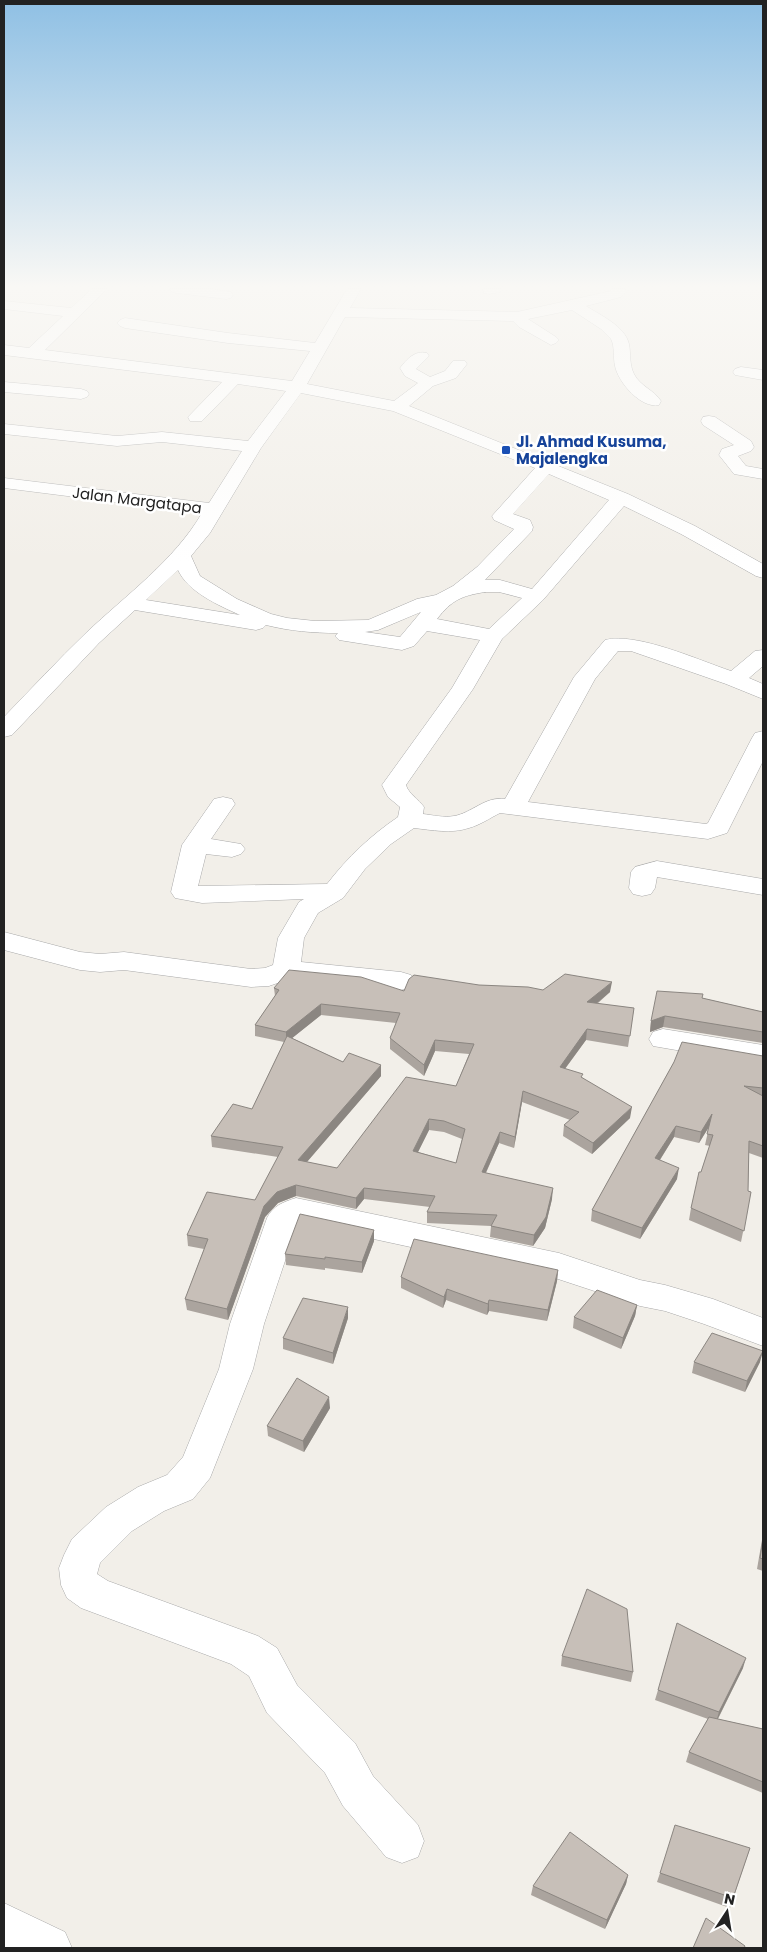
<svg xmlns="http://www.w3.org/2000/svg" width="767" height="1952" viewBox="0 0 767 1952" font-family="Poppins,sans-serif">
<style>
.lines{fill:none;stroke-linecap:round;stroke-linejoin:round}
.minor-casing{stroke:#a9a9a9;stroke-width:1}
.minor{fill:#fff;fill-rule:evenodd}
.wall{fill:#aba49e;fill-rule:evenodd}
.shaded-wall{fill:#8b8681}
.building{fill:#c7bfb8;stroke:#8b8681;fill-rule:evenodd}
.transit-dot{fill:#1a4fb4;stroke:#fff;stroke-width:2}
.labels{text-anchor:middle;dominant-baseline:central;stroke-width:5;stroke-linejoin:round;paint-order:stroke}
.far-transit-label{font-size:15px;font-weight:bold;fill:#164399;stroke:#fff;text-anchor:start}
.far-street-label{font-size:15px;fill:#222;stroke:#fff}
</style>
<rect width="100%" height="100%" fill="#f2efe9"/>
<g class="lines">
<defs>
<g id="minor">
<path d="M92 289H107L45 350 292 381 310 351 228 343 125 328 120 326 117 323 120 320 125 318 228 333 315 343 347 289H361L350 308 517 312 611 291V289H625L626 292 621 297 586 306C600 315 625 326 629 344 631 354 629 364 634 374 640 386 654 390 661 401L659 405C641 409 618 382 615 366 613 357 615 347 611 339L601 329 572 310 528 319 556 337 559 340 556 343 551 345 519 327 513 321 345 317 307 384 394 401 418 383 405 376 400 368C407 359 415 350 427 353L429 356 416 369 430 377 445 371 453 361H465L467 364 456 378 433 386 409 406 628 494 695 526 763 564V578L756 576 681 534 624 506 543 600 502 639 473 689 406 785C408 793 419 800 424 807L423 814C432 815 444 818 454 816 472 813 485 796 505 799L574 677 605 640C637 632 698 660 731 671L755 651 763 650V666L749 678 763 684V699L726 684 631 651H618L595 679 528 802 706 824 708 823 752 738 755 733 763 731V761L727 833 708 839 500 813C490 818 480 825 469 828 451 834 432 830 414 828L391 844 365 869 343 898 318 913 304 938 301 962 401 972 411 975 415 981 411 987 401 990 289 979 269 986 251 987 124 970 100 972 80 970 4 950V932L80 952 100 954 124 952 251 969 265 968 273 965 278 938 299 902 304 899 202 903 175 898 171 892 182 845 214 799 223 797 232 799 235 804 211 839 241 844 245 849 241 854 232 857 206 854 198 886 327 884C348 857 370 836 398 817L400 807 388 797 382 785 452 688 480 640 427 631 414 646 402 650 339 640 335 636 338 633C313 633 290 631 266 625L263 628 256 630 135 610 99 643 12 735 4 737V717C31 689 58 660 86 633 126 595 174 561 202 513L4 488V478L209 503 242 451 162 442 117 446 4 434V424L117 436 162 432 248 441 286 391 238 384 202 421H190L188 417 222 382 4 355V345L29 348 63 316 4 309V301L71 308ZM301 393 393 411 535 468 492 516 494 520 514 529 477 567 453 586 436 595 417 599 368 620 315 621 287 618 271 614 237 599 200 576 191 556 210 533 261 448ZM549 474 609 500 532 589 500 580H485L532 531 533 527 530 520 513 514ZM178 570C188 592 218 605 240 615L146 600ZM485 592H499L522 598 489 629 437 619C452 600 461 596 485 592ZM421 612 400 637 365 632 378 630Z"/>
<path d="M170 289H212L231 292 233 295 231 298 226 299 177 293 172 292Z"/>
<path d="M483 289H502L500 292 489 294 484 293Z"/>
<path d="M741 367 763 370V380L735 375 733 372 735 369Z"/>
<path d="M4 382 81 389 87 391 89 394 87 397 81 399 4 392Z"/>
<path d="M709 416 715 417 751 441 754 447 751 451 738 456 746 466 763 469V479L734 474 719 455 722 449 734 445 703 425 701 421 703 417Z"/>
<path d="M657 861 763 879V895L657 877 655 888 651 894 642 896 633 894 629 888 631 872 635 867Z"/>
<path d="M663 1029 763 1045V1065L653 1046 649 1039 653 1032Z"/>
<path d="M296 1198 559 1253 640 1280 665 1285 713 1299 763 1318V1346L704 1324 665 1311 640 1306 558 1279 300 1223 297 1225 264 1324 253 1369 210 1478 193 1499 164 1511 132 1531 100 1563 97 1574 108 1581 258 1636 277 1648 297 1685 355 1743 373 1776 418 1825 424 1841 418 1857 402 1863 386 1857 377 1846 343 1806 325 1773 267 1713 249 1676 231 1664 81 1608 67 1598 61 1585 59 1568 64 1555 72 1539 106 1507 138 1487 167 1475 183 1457 219 1369 230 1324 267 1218C273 1206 283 1202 296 1198Z"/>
<path d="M4 1903 65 1932 72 1948H4Z"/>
</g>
</defs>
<use href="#minor" class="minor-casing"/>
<use href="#minor" class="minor"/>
</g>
<g class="wall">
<path d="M479 985 543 990 610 992 597 1004 634 1008 628 1047 586 1040 565 1069 583 1078 630 1118 592 1154 563 1136 564 1125 570 1120 522 1102 514 1148 499 1143 486 1173 552 1199 545 1228 533 1246 490 1237 491 1226 427 1223V1212L430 1207 364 1199 356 1209 296 1196 278 1203 265 1217 228 1320 187 1310 185 1299 204 1249 188 1246 187 1235 255 1200 278 1157 212 1147 211 1136 252 1109 284 1042 255 1036V1025L275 996 274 988 404 991ZM321 1015 396 1023 390 1038V1049L424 1076 435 1051 469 1054 456 1086 337 1168 307 1162 381 1076 343 1062 292 1038ZM429 1130 444 1132 462 1139 456 1163 418 1152Z"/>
<path d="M702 998 763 1012V1043L663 1027 650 1032 651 1021Z"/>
<path d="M763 1056V1158L749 1153 748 1191 751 1192 741 1242 689 1220 691 1208 701 1172 710 1146 705 1145 709 1127 699 1143 674 1137 660 1160 677 1179 640 1239 591 1221 592 1210 674 1062Z"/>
<path d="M374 1230V1241L362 1273 325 1268V1270L286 1265 285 1254Z"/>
<path d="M558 1270 557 1281 547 1321 489 1311 487 1315 446 1300 443 1308 401 1288V1277Z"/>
<path d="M637 1305 635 1316 621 1349 573 1328 574 1317Z"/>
<path d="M348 1318 333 1364 283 1349V1338Z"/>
<path d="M694 1362H760L745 1392 692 1373Z"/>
<path d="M330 1408 304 1452 268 1436 267 1426Z"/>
<path d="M763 1534V1571L757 1569Z"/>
<path d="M562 1656 633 1672 631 1682 561 1666Z"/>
<path d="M743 1668 718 1719 763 1729V1793L686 1762 689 1752 708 1719 655 1700 658 1690Z"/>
<path d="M750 1848 730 1908 657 1882 660 1873Z"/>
<path d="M628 1875 626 1884 605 1929 531 1895 533 1886Z"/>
</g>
<g class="shaded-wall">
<path d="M612 982 610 992 585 1013 587 1002Z"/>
<path d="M321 1004V1015L286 1043V1032Z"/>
<path d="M665 1016 663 1027 650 1032 651 1021Z"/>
<path d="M587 1029 586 1040 558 1078 560 1067Z"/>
<path d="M435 1040V1051L424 1076V1065Z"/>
<path d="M381 1065V1076L299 1171 298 1160Z"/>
<path d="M523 1091 522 1102 514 1148 515 1137Z"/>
<path d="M632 1107 630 1118 592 1154 593 1143Z"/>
<path d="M712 1114 710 1125 699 1143 701 1132Z"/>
<path d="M429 1119V1130L413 1162V1151Z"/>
<path d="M676 1126 674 1137 654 1169 655 1158Z"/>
<path d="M500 1132 499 1143 481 1183 482 1172Z"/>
<path d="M679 1168 677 1179 640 1239 642 1228Z"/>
<path d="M296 1185V1196L278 1203 265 1217 228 1320 227 1309 264 1206 277 1192Z"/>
<path d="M364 1188V1199L356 1209V1198Z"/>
<path d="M553 1188 552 1199 545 1228 533 1246 534 1235Z"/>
<path d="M374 1230V1241L362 1273V1262Z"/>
<path d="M558 1270 557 1281 547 1321 548 1310Z"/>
<path d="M447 1289 446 1300 443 1308 444 1297Z"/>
<path d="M489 1300V1311L487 1315 488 1304Z"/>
<path d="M637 1305 635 1316 621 1349 623 1338Z"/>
<path d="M348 1307V1318L333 1364V1353Z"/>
<path d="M763 1351 760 1362 745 1392 747 1381Z"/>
<path d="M329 1397 330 1408 304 1452 303 1441Z"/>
<path d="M746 1658 743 1668 716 1722 719 1712Z"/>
<path d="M628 1875 626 1884 605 1929 607 1920Z"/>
</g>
<g class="building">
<path d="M289 970 361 977 404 991 409 979 414 975 479 985 528 987 543 990 565 974 612 982 587 1002 634 1008 630 1036 587 1029 560 1067 583 1074 581 1077 632 1107 593 1143 564 1125 579 1112 523 1091 515 1137 500 1132 482 1172 553 1188 546 1217 534 1235 491 1226 497 1215 427 1212 435 1196 364 1188 356 1198 296 1185 277 1192 264 1206 227 1309 185 1299 208 1239 187 1235 207 1192 255 1200 283 1147 211 1136 233 1104 252 1109 287 1036 343 1062 349 1053 381 1065 298 1160 337 1168 406 1077 456 1086 474 1044 435 1040 424 1065 390 1038 400 1013 321 1004 286 1032 255 1025 279 990 274 988ZM429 1119 444 1121 465 1129 456 1163 413 1151Z"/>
<path d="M657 991 703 994 702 998 763 1012V1032L665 1016 651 1021Z"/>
<path d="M682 1042 763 1056V1088L744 1086 763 1096V1146L749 1141 748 1191 751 1192 744 1231 691 1208 699 1172H701L713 1135 707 1134 712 1114 701 1132 676 1126 655 1158 679 1168 642 1228 592 1210 674 1062Z"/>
<path d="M300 1214 374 1230 362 1262 325 1257V1259L285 1254Z"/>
<path d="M414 1239 558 1270 548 1310 489 1300 488 1304 447 1289 444 1297 401 1277Z"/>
<path d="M597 1290 637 1305 623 1338 574 1317Z"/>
<path d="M303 1298 348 1307 333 1353 283 1338Z"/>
<path d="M712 1333 763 1351 747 1381 694 1362Z"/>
<path d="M297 1378 329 1397 303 1441 267 1426Z"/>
<path d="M763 1539V1559L760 1558Z"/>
<path d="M587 1589 627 1609 633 1672 562 1656Z"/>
<path d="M677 1623 746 1658 719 1712 658 1690Z"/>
<path d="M709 1717 763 1729V1782L689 1752Z"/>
<path d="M675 1825 750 1848 733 1898 660 1873Z"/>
<path d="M570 1832 628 1875 607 1920 533 1886Z"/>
<path d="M706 1918 745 1946 744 1948H693Z"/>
</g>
<linearGradient id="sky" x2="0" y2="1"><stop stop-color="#8fc0e4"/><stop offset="0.51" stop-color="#f9f8f5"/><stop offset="1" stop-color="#f9f8f5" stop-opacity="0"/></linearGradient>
<rect width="767" height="562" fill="url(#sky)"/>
<rect class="transit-dot" x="501" y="445" width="10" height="10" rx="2.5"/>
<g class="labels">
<g class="far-transit-label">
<text x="516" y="441">Jl. Ahmad Kusuma,<tspan x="516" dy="17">Majalengka</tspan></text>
</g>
<g class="far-street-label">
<text transform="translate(137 500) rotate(7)">Jalan Margatapa</text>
</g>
</g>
<rect width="767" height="1952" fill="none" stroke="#222222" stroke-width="10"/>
<g transform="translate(727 1912) rotate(12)" stroke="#ffffff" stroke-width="4" paint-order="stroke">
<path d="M0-4L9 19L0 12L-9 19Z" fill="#222222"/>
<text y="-8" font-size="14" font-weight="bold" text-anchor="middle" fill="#222222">N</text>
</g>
</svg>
